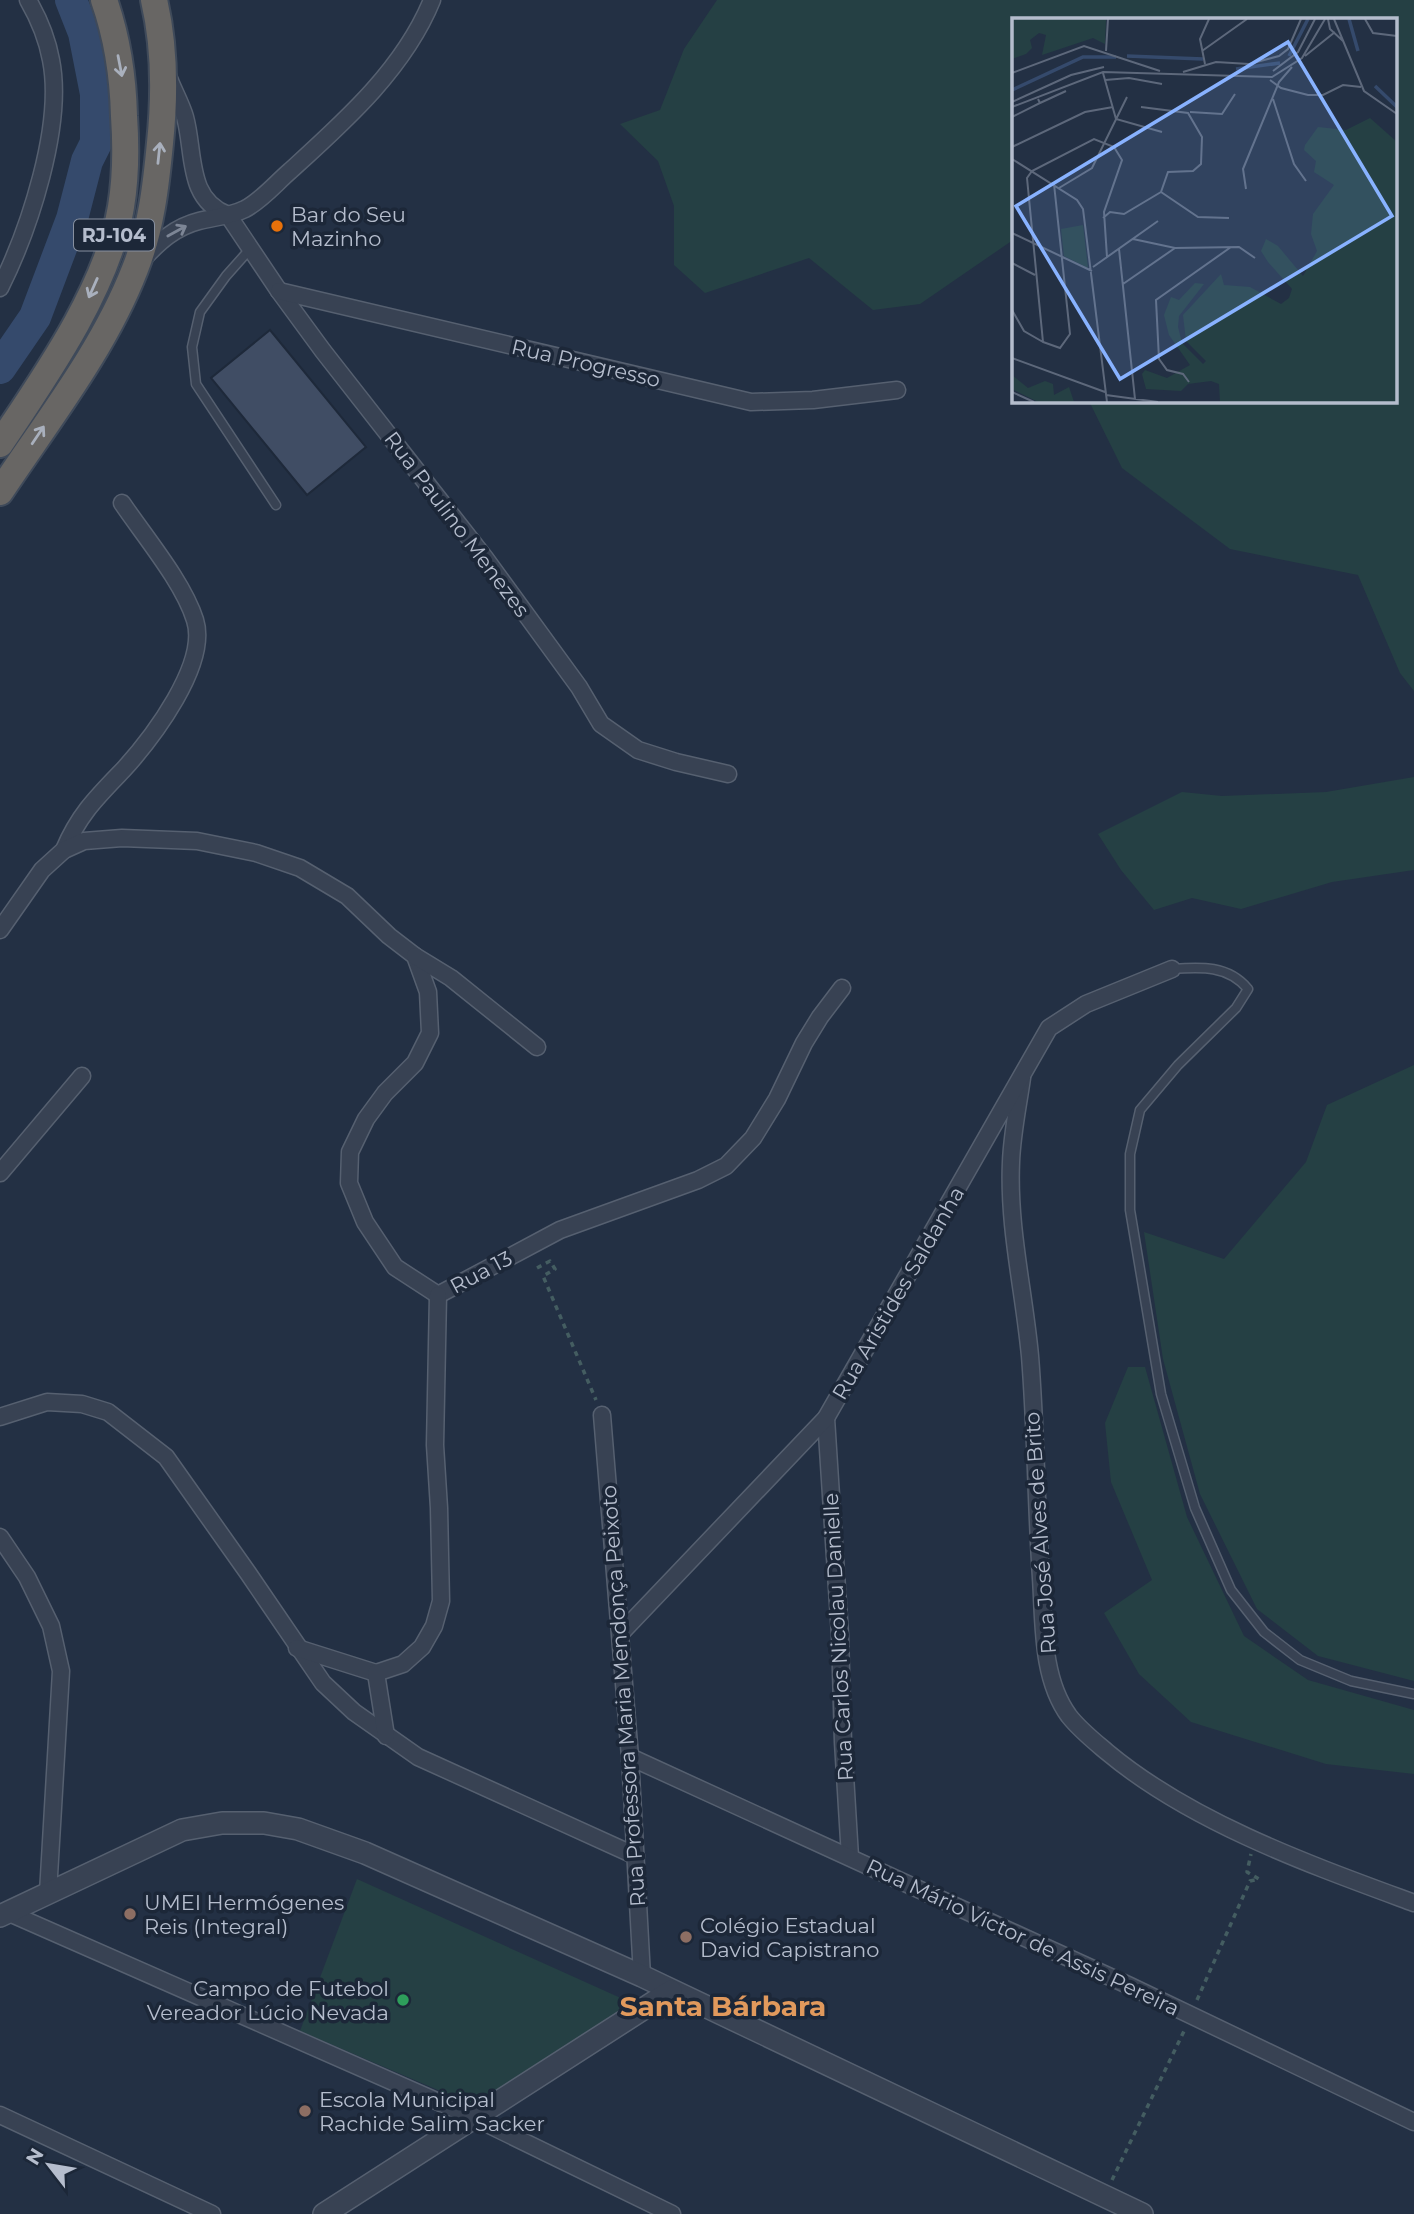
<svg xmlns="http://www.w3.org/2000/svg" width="1414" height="2214" viewBox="0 0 1414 2214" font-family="Montserrat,sans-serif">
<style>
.green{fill:#254044}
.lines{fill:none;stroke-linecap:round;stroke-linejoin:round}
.river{stroke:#354a6c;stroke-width:32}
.building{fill:#404d64;stroke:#1e293a;stroke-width:2}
.service-casing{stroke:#566070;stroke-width:11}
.minor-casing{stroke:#566070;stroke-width:19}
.tertiary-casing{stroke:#566070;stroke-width:24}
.trunk-casing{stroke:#3f4a5a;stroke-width:30}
.path{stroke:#445d61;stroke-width:3.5;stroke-dasharray:5 5;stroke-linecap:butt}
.service{stroke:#384253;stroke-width:8}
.minor{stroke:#384253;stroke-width:16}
.tertiary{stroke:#384253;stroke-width:21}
.trunk{stroke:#686664;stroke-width:26}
.oneway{stroke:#a9b0bd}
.oneway2{stroke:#7d8696}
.food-dot{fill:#e8710a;stroke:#1c2738;stroke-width:2.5}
.education-dot{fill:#8d6e63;stroke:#1c2738;stroke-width:2.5}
.leisure-dot{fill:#2e9e5b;stroke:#1c2738;stroke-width:2.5}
.labels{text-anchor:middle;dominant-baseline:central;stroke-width:7;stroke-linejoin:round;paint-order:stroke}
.shield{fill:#1c2738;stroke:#8790a0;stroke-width:2}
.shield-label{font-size:19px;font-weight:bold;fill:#b5bdcd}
.poi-label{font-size:21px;fill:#b5bdcd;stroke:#1c2738;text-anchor:start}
.street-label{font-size:21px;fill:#b5bdcd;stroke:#1c2738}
.district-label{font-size:28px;font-weight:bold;fill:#e1995c;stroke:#1c2738}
.inset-river{fill:none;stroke:#354a6c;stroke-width:3.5}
.inset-road{fill:none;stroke:#5d687b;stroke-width:2}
.view{fill:#88b2ff;fill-opacity:0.15;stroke:#88b2ff;stroke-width:3.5}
.inset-edge{fill:none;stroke:#b5bdcd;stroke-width:3.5}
</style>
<rect width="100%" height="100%" fill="#233044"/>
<g class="green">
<path d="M717 0H1414V691L1400 673 1358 575 1230 549 1122 468 1089 401H1395V19H1013V240L920 304 873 310 809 258 705 293 674 265V206L658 161 620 124 660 110 684 49Z"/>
<path d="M1414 777V870L1332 882 1241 909 1192 898 1154 910 1121 870 1098 834 1182 792 1222 796 1326 792Z"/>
<path d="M1414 1065V1681L1318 1656 1257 1609 1200 1494 1163 1359 1144 1232 1224 1259 1306 1162 1327 1105Z"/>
<path d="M1128 1367H1145L1187 1517 1244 1636 1308 1680 1414 1710V1774L1326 1764 1191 1722 1139 1674 1104 1613 1152 1580 1111 1482 1105 1423Z"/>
<path d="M357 1879 634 2004 473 2105 300 2031Z"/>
</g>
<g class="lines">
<path class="river" d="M0 368 35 317 72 219 87 161 96 143V94L84 33 71 0"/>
</g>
<path class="building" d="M270 330 366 447 307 495 211 378Z"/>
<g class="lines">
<defs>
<g id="service">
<path d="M250 249 226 276 200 312 192 347 196 384 276 505"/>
<path d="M1172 969C1201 967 1228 965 1248 989L1236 1008 1178 1065 1140 1110 1130 1154V1210L1161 1394 1195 1508 1231 1590 1264 1632 1300 1660 1351 1681 1414 1694"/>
</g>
<g id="minor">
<path d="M168 76C173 90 181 103 185 117 195 153 186 199 228 215"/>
<path d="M228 215 279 291 323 351 485 558 579 687 601 724 638 750 676 762 728 774"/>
<path d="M143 259C159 242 175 227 199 221 215 217 231 216 245 209 262 200 276 183 290 171 344 122 404 69 432 0"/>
<path d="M0 288C29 230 64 125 51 60 47 38 39 19 28 0"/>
<path d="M279 291 751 402 813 400 897 390"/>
<path d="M64 850C79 814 98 796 124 769 152 738 209 664 195 620 183 582 145 537 122 503"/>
<path d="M0 930 42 870 64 850 84 841 122 838 197 841 256 853 300 868 347 896 389 936 415 956 428 992 430 1033 415 1063 385 1093 366 1119 350 1152 349 1183 365 1222 395 1267 438 1295"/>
<path d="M415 956 451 978 537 1047"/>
<path d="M1022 1078C1018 1106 1012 1134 1011 1162 1008 1227 1024 1291 1030 1356 1036 1430 1036 1504 1041 1578 1044 1622 1041 1678 1069 1716 1080 1730 1094 1741 1107 1752 1192 1823 1311 1865 1414 1903"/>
<path d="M0 1173 82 1076"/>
<path d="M438 1295 560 1230 698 1180 726 1166 753 1138 777 1099 804 1043 820 1017 842 988"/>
<path d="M602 1415 630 1757 642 1976"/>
<path d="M0 1417 47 1402 82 1404 108 1412 166 1457 248 1573 323 1683 354 1712 418 1757 636 1856"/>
<path d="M826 1418 840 1635 843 1742 850 1857"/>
<path d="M0 1537 27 1577 51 1626 61 1671 48 1893"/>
<path d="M621 1633 826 1418 1049 1028 1086 1004 1172 969"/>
<path d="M297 1648 376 1673"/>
<path d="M386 1736 376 1673 403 1664 422 1647 434 1626 441 1601 439 1508 435 1445 438 1295"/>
<path d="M630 1757 1130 1986 1414 2122"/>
<path d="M7 1912 475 2118 672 2214"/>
<path d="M0 2115 212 2214"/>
</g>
<g id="tertiary">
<path d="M0 1916 182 1830 222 1823H264L298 1829 365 1853 642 1976 1142 2214"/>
<path d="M324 2214 671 1991"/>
</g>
<g id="trunk">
<path d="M0 444C45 377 108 287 121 207 126 177 126 145 124 116 123 77 117 37 104 0"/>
<path d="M0 492C48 420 104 349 135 269 151 229 156 185 160 143 165 95 165 47 154 0"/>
</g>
</defs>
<use href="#service" class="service-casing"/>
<use href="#minor" class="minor-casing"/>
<use href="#tertiary" class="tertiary-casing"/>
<use href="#trunk" class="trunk-casing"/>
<g class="path">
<path d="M537 1268 550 1261 555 1269 543 1276 596 1400"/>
<path d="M1197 2000 1250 1881 1259 1879 1247 1872 1251 1854"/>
<path d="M1112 2180 1185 2029"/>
</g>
<use href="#service" class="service"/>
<use href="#minor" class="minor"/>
<use href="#tertiary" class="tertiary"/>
<use href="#trunk" class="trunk"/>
</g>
<defs><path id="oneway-shaft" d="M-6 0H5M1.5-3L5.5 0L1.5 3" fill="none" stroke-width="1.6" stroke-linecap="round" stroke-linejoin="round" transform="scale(1.75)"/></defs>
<g class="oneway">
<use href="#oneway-shaft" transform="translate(120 66) rotate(79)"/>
<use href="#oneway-shaft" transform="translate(159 153) rotate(-84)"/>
<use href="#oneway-shaft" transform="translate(93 288) rotate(114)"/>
<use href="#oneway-shaft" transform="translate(38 435) rotate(-56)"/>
</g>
<use class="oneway2" href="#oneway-shaft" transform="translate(177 231) rotate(-29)"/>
<circle class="food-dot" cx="277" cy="226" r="7"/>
<g class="education-dot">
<circle cx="130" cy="1914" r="7"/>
<circle cx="686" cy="1937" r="7"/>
<circle cx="305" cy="2111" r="7"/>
</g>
<circle class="leisure-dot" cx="403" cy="2000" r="7"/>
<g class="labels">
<rect class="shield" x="74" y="219.5" width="80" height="31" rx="5"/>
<g class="shield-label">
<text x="114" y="235">RJ-104</text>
</g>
<g class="poi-label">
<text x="291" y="214">Bar do Seu<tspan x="291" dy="24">Mazinho</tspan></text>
<text x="144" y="1902">UMEI Hermógenes<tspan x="144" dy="24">Reis (Integral)</tspan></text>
<text x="700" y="1925">Colégio Estadual<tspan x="700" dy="24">David Capistrano</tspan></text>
<text x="389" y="1988" text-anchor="end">Campo de Futebol<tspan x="389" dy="24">Vereador Lúcio Nevada</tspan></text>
<text x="319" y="2099">Escola Municipal<tspan x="319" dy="24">Rachide Salim Sacker</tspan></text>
</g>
<g class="street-label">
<text transform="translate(586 363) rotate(13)">Rua Progresso</text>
<text transform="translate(457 524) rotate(53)">Rua Paulino Menezes</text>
<text transform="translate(481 1272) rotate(-28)">Rua 13</text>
<text transform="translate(898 1293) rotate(-60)">Rua Aristides Saldanha</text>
<text transform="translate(1040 1533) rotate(-94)">Rua José Alves de Brito</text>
<text transform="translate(838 1637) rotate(-93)">Rua Carlos Nicolau Danielle</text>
<text transform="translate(623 1696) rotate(-94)">Rua Professora Maria Mendonça Peixoto</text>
<text transform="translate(1023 1937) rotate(25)">Rua Mário Victor de Assis Pereira</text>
</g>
<g class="district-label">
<text x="723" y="2006">Santa Bárbara</text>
</g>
</g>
<g transform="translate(1012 18)">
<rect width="385" height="385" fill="#233044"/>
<path d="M0 1H94L93 26 81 20 30 37 34 17 27 15 18 22 20 30 14 36 0 41ZM358 100 385 124V384H208L207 366 199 363 176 366 169 373 134 371 130 356 133 352 155 360 178 347 157 317 152 297 159 279 167 282 183 265 192 266 167 298 166 309 170 325 191 346 194 343 174 323 171 297 209 256 212 267 238 269 269 286 277 280 280 271 256 244 249 233 252 226 254 221 266 228 291 258 305 233 299 216 301 196 322 167 302 154 304 143 292 132 293 127 306 109 334 112ZM71 207 76 250 52 238 49 211ZM0 357 16 370 33 363 41 366 42 377 57 369 62 384H26L0 371Z" fill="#254044"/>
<path class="inset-river" d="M337 1 346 33M115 38 191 41M277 38 296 1M224 51 268 45M363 68 385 89M0 72 71 39H104"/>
<path class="inset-road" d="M316 1 318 11 331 23M322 1 352 73 385 96M353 1 361 15 385 18M94 33 96 1M190 33 235 1M293 38 323 14M193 46 188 21 197 1M261 53 286 34 303 1M171 54 204 44 237 46 267 38 276 31 289 1M0 55 72 28 148 53M91 55 104 101 150 114M93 62 117 60 150 66M258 62 269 70 296 77H311L331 67 349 69M261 81 282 146 294 163M0 84 59 57 92 49M28 85 54 73M0 89 91 54 260 59 290 40 313 1M129 89 176 95 190 119 189 146 181 153 156 154 149 174M178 94 210 96 223 76M0 99 28 85 26 81M0 129 73 94 101 89M0 141 65 182 71 191 95 384M42 166 58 316 48 330 31 324 15 160 20 153 82 121 102 129 110 142 92 194 95 239M47 170 80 150 115 79M234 171 231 151 267 64 280 49M149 174 186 199 217 200M91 200 98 194 112 196 149 174M0 215 80 253M121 221 163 230 227 229 243 240M107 231 123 381M0 245 23 257M81 249 146 203M111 266 163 230M0 292 12 313 31 324M0 340 93 374M177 364 171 356 155 352 147 341 144 282 219 229M0 374 22 384M94 377 146 384"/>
<path class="view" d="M276 24 380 198 108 361 4 188Z"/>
<rect width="385" height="385" class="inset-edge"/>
</g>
<g transform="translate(49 2165) rotate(301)" stroke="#1c2738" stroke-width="5" paint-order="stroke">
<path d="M0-5L12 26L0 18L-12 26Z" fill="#b5bdcd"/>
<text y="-10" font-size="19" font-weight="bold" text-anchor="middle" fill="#b5bdcd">N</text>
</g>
</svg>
